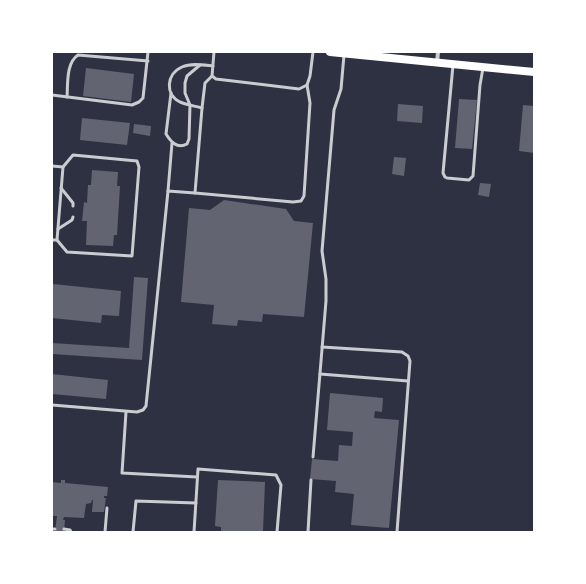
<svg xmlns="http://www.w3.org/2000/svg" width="586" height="584" viewBox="0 0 586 584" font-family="Montserrat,sans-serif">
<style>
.building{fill:#626471}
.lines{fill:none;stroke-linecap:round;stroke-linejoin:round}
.service{stroke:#caccd0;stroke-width:3}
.minor{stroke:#caccd0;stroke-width:4}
.secondary{stroke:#fff;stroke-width:8}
</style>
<rect width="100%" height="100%" fill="#2d3142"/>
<g class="building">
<path d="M86 68 134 74 131 102 83 96Z"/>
<path d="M459 99 477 100 472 149 455 148Z"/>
<path d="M398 104 423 106 422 123 397 121Z"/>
<path d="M523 105 534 106V153L519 151Z"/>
<path d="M82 118 130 123 127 145 80 140Z"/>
<path d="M134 124 151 126 150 136 133 133Z"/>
<path d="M394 157 406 158 404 176 392 174Z"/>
<path d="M92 170 118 172 117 186H120L117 235H114L113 246 86 245 87 221H82L84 202 87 203 88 185H91Z"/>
<path d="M480 183 491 184 489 197 478 195Z"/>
<path d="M224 200 286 209 294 221 313 223 304 317 263 314 262 322 238 320 237 326 212 324 214 305 181 302 189 208 210 210Z"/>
<path d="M134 277 148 278 142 360 52 354V343L129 348Z"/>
<path d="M53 284 121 291 119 316 102 315 101 323 52 318Z"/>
<path d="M52 374 108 380 106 399 52 394Z"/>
<path d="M330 393 383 398 382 412 375 411 374 418 399 420 389 528 351 525 354 494 335 492 336 481 310 479 312 459 338 461 339 445 352 446 353 432 327 430Z"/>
<path d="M61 480H65V483L108 487 107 496H104V498H106L104 512H92L93 500H92L91 503 86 504 84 518 64 517 63 520H65L64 532H55L57 516H52V482L61 483Z"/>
<path d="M218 480 265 482 263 532H221V527L215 526Z"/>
</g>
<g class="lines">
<g class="service">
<path d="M214 52 212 76 216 79 299 89 307 85 310 76 313 52"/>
<path d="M453 65 443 173 445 177 447 178 469 180 473 176 480 85 483 68"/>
<path d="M212 76 205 83 202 108 195 193 293 202 301 201 304 196 310 103 307 85"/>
<path d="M171 93 166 134C171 142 177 149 187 144L189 139 190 105 185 93V83L187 76 200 65"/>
<path d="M52 95 132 105 139 102 143 98 148 52"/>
<path d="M67 97C68 83 66 63 78 55L148 61"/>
<path d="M202 108C195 106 187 105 180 102 165 95 166 74 182 67 191 63 203 65 213 66"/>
<path d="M52 166 63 167 57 240H52"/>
<path d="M61 188 73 203V206"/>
<path d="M168 191 172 143"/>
<path d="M58 229 72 220 73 217"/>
<path d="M57 240 67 252 132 256 139 167 137 161 73 155 63 167"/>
<path d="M322 347 402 352 408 356 410 361 397 532"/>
<path d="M320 374 408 381"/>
<path d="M52 405 137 412 143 410 146 406 168 191 195 193"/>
<path d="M126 412 122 473 197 477"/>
<path d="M313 457 326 301V279L322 251 334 110 341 89 344 55"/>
<path d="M52 529H55"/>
<path d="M64 529 70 530 71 532"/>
<path d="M105 532 107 508"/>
<path d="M133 532 136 501 196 503"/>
<path d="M194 532 198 469 276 475 281 485 277 532"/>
<path d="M308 532 311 480"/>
</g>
<path class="minor" d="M437 63 438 52"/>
<path class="secondary" d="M330 52 534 72"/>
</g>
<rect width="586" height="584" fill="none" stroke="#ffffff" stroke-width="106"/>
</svg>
